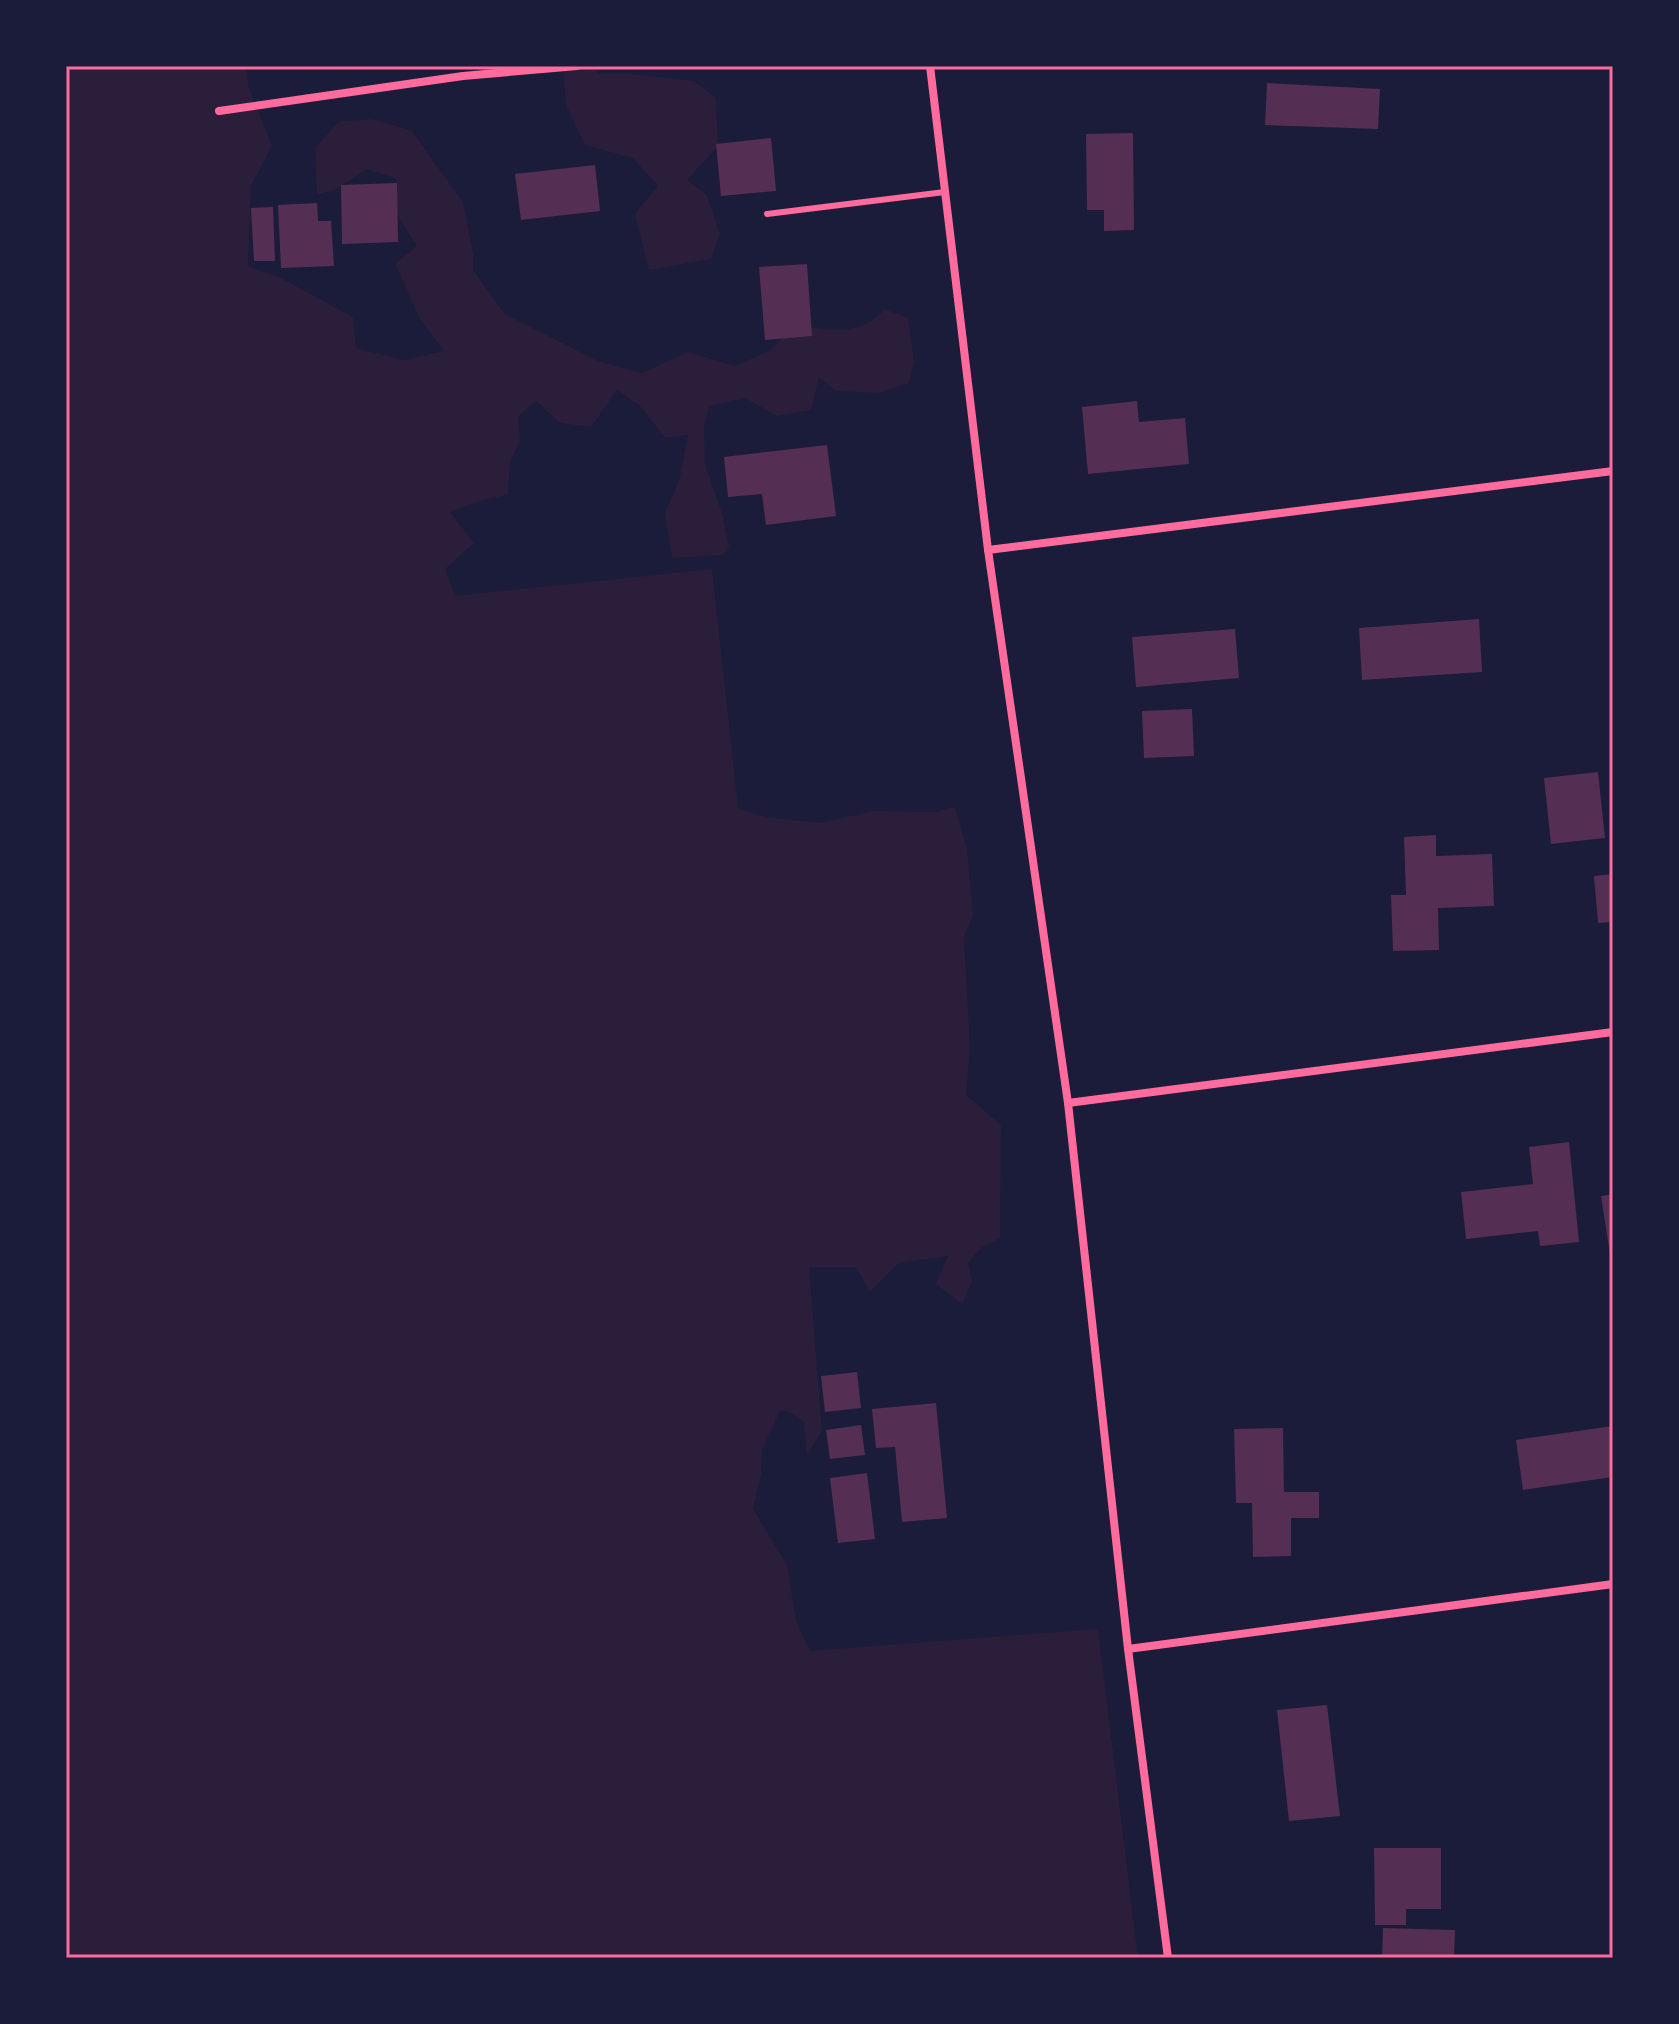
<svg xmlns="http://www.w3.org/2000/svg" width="1679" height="2024" viewBox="0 0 1679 2024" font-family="'Fira Sans',sans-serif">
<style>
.green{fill:#2a1e3b}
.building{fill:#542f53}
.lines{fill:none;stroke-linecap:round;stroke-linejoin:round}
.service{stroke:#ff6b9d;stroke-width:6}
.minor{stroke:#ff6b9d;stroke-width:8}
.neatline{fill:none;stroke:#ff6b9d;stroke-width:3}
</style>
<rect width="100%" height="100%" fill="#1b1b3a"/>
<g class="green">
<path d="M66 66H246L249 89 272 145 251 186 248 266 281 278 353 317 356 348 404 360 444 351 420 319 395 264 417 246 397 214 396 178 366 169 337 189 317 195 315 148 338 122 371 119 411 130 463 202 473 253V270L505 314 598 361 642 373 688 352 734 366 769 351 796 325C831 330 858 338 885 309L908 318 914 362 909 383 879 393 836 391 819 377 811 410 777 416 745 398 709 406 704 426 705 465 721 510 729 546 723 555 672 558 665 513 679 481 688 435 665 438 640 406 617 390 591 427 560 423 536 401 518 417 520 441 510 461 508 495 486 499 450 512 474 543 445 569 455 596 712 569 738 808 765 817 820 823 874 811 934 812 955 807 967 849 973 916 964 937 970 1049 966 1095 1001 1125 1000 1238 981 1248 968 1263 972 1282 962 1304 936 1284 948 1256 899 1263 870 1292 856 1267H809L822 1431 807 1455 804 1422 787 1411H780L762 1450 761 1475 753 1509 787 1565 796 1620 810 1651 1098 1629 1138 1958H66Z"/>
<path d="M563 66H593L598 74H632L694 81 716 98 718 146 687 180 707 195 720 234 711 259 649 270 635 214 658 186 633 158 585 145 566 105Z"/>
</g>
<g class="building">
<path d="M1267 83 1380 89 1378 129 1265 125Z"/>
<path d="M1133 133 1134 230 1104 231V210H1087L1086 134Z"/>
<path d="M771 138 776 191 721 196 716 144Z"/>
<path d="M595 165 600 211 521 220 515 174Z"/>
<path d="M397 183 398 242 342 244 341 185Z"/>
<path d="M317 203 318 221H331L334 266 281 268 278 205Z"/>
<path d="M273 207 275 261H254L251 208Z"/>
<path d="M807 264 812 336 765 340 759 267Z"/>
<path d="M1137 401 1139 422 1185 418 1189 464 1088 474 1082 407Z"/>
<path d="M827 445 836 516 766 525 762 494 728 497 724 457Z"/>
<path d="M1479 619 1482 672 1362 680 1359 628Z"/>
<path d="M1235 629 1239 678 1136 687 1132 637Z"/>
<path d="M1192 709 1194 756 1144 758 1142 711Z"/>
<path d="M1598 772 1605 838 1551 844 1544 778Z"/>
<path d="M1436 835V856L1492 854 1494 906 1438 908 1439 950 1393 951 1391 895H1406L1404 837Z"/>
<path d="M1613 874V922L1598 923 1594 876Z"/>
<path d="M1569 1142 1579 1242 1540 1246 1538 1231 1466 1239 1461 1192 1533 1184 1529 1147Z"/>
<path d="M1613 1194V1260L1611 1261 1601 1196Z"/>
<path d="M857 1372 861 1408 825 1412 821 1376Z"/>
<path d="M936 1403 947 1518 902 1522 895 1447 876 1448 872 1409Z"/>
<path d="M861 1425 865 1455 830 1459 826 1430Z"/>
<path d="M1613 1426V1477L1523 1490 1516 1440Z"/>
<path d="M1283 1428 1284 1492H1319V1518H1291V1556L1253 1557 1252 1503H1236L1234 1429Z"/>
<path d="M867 1473 875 1539 838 1543 830 1478Z"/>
<path d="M1327 1705 1340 1816 1289 1821 1277 1710Z"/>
<path d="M1374 1848H1441V1909H1406V1925H1375Z"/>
<path d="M1383 1928 1455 1930 1454 1958H1382Z"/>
</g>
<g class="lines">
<path class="service" d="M767 214 945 192"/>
<g class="minor">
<path d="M930 66 988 550 1068 1103 1128 1649 1168 1958"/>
<path d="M219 111 463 76 577 66"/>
<path d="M988 550 1613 471"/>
<path d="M1068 1103 1613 1032"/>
<path d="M1128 1649 1613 1584"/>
</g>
</g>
<rect width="1679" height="2024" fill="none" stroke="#1b1b3a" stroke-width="136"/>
<rect x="68" y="68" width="1543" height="1888" class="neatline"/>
</svg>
